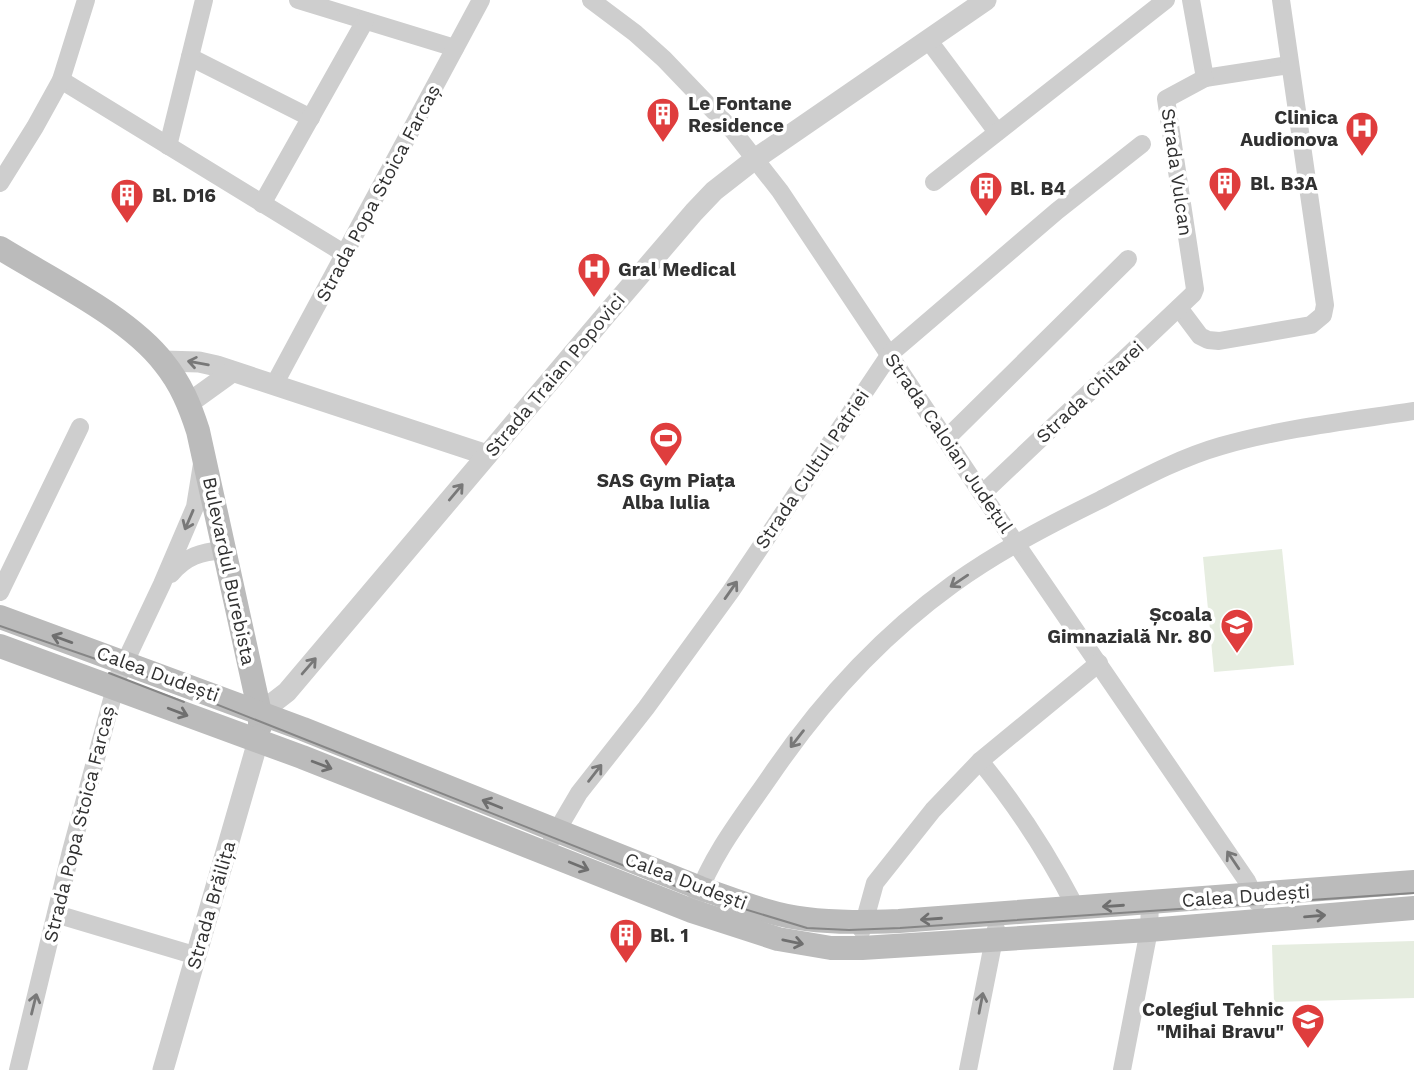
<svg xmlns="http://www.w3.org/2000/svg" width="1414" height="1070" viewBox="0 0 1414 1070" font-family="'Work Sans',sans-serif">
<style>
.green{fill:#e6ede0}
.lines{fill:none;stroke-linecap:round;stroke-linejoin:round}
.minor{stroke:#cecece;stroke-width:18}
.tertiary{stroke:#cecece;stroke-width:21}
.secondary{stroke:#bbb;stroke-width:24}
.tram{stroke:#868686;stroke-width:2}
.oneway{stroke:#787878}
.oneway2{stroke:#6f6f6f}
.labels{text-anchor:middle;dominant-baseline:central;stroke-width:7;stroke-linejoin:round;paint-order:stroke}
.poi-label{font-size:19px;font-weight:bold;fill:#313131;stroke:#fff;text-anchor:start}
.street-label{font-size:19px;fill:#313131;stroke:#fff}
</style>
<rect width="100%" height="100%" fill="#fff"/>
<g class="green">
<path d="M1282 549 1294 665 1214 672 1203 557Z"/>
<path d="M1414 941V998L1274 1002 1272 945Z"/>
</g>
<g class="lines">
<g class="minor">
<path d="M298 0 455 48"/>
<path d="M591 0 635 33 664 59 733 131 780 191 982 494 1247 881 1257 902"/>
<path d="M1191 0 1205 78 1289 65"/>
<path d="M929 41 997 132"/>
<path d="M190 57 311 118"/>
<path d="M61 80 345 254"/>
<path d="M168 146 204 0"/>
<path d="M934 182 1166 0"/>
<path d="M0 183 35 127 61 80 86 0"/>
<path d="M262 204 365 21"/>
<path d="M1179 308 1200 336 1208 340 1219 341 1311 325 1323 315 1325 305 1281 0"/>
<path d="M274 385 481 0"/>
<path d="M946 439 1128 259"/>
<path d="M982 494 1193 294 1195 289 1166 99 1205 78"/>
<path d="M171 574C186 556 201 552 224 550"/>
<path d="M0 592 80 427"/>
<path d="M980 761C1017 806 1049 856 1076 908"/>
<path d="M552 839 579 793 646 708 731 591 890 354 1057 211 1142 144"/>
<path d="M697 898C712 854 745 813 771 775 820 703 881 636 953 584 999 551 1049 525 1100 500 1139 480 1179 458 1221 446 1284 428 1349 421 1414 411"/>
<path d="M56 914 197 956"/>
<path d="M862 930 875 883 933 810 980 761 1099 663"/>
<path d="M18 1070 71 851 118 677 162 584 195 507 202 464"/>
<path d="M968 1070 996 929"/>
<path d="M1122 1070 1149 930 1150 903"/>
</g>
<g class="tertiary">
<path d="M163 361 199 362 217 366 487 455"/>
<path d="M189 403 232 372"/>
<path d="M260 713 287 692 610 310 694 212 714 191 755 159 986 0"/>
<path d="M163 1070 258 741"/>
</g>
<g class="secondary">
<path d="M0 248C50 279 129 317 164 363 181 384 190 406 198 431L260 713V726"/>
<path d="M0 617 303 729 700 888C735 900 770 915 806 919 837 923 868 922 899 921L1414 882"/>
<path d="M0 646 302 757 692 911 778 939 831 948H862L1149 930 1414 908"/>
</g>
<g class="tram">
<path d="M0 626 145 676 698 895 807 928 849 930 900 928 1414 893"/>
<path d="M109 673 184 702"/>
</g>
</g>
<defs><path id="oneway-shaft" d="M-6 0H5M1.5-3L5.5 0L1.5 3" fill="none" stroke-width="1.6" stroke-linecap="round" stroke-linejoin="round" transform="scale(1.75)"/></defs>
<g class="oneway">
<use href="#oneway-shaft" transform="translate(198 363) rotate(-170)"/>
<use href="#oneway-shaft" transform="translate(456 492) rotate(-50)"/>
<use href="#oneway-shaft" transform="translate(189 520) rotate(113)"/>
<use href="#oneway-shaft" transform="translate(959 581) rotate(146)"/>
<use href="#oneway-shaft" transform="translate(731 590) rotate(-55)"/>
<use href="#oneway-shaft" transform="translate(309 666) rotate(-49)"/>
<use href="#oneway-shaft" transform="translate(797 739) rotate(128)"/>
<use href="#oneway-shaft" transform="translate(595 773) rotate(-52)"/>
<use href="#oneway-shaft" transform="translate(1233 860) rotate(-124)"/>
<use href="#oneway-shaft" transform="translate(981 1003) rotate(-79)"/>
<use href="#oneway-shaft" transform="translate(34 1004) rotate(-76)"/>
</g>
<g class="oneway2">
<use href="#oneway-shaft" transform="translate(62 639) rotate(-160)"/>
<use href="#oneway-shaft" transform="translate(178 712) rotate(21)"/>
<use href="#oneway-shaft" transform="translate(322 765) rotate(21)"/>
<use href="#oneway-shaft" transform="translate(492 804) rotate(-158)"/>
<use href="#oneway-shaft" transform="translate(579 866) rotate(22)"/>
<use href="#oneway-shaft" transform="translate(1113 906) rotate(176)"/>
<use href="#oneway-shaft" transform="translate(1315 916) rotate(-5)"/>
<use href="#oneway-shaft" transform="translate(931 919) rotate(176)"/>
<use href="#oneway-shaft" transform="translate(793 942) rotate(12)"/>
</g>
<defs>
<symbol id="building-pin" viewBox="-11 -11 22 30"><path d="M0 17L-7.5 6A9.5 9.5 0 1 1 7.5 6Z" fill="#df3d3d" stroke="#fff"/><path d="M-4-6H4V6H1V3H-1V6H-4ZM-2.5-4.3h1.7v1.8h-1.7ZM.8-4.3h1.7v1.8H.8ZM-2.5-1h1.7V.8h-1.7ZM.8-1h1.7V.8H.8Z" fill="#fff"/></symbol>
<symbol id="hospital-pin" viewBox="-11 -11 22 30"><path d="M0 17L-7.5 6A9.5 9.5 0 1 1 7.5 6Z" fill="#df3d3d" stroke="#fff"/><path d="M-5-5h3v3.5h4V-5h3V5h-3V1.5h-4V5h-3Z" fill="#fff"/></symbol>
<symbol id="stadium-pin" viewBox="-11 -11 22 30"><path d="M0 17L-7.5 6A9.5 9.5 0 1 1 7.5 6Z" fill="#df3d3d" stroke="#fff"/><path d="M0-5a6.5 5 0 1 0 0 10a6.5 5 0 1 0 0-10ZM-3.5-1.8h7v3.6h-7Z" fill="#fff"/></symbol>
<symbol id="school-pin" viewBox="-11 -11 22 30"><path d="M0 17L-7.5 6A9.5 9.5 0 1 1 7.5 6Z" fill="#df3d3d" stroke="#fff"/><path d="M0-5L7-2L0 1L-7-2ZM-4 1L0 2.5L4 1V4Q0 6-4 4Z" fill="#fff"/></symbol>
<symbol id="university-pin" viewBox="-11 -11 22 30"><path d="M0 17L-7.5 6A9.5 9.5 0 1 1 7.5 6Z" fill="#df3d3d" stroke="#fff"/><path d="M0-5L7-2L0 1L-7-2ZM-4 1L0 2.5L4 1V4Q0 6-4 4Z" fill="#fff"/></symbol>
</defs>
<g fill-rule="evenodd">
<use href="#building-pin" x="644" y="95" width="38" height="52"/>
<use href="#hospital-pin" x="1343" y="109" width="38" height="52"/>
<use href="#building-pin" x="1206" y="164" width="38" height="52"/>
<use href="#building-pin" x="967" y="169" width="38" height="52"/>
<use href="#building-pin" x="108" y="176" width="38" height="52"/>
<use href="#hospital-pin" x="575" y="250" width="38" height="52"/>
<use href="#stadium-pin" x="647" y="419" width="38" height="52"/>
<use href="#school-pin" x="1218" y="606" width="38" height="52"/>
<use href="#building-pin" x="607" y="916" width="38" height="52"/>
<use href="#university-pin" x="1289" y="1001" width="38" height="52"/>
</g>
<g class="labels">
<g class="poi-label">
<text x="688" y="103">Le Fontane<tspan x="688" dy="22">Residence</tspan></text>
<text x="1338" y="117" text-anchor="end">Clinica<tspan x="1338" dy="22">Audionova</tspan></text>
<text x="1250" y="183">Bl. B3A</text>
<text x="1010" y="188">Bl. B4</text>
<text x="152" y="195">Bl. D16</text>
<text x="618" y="269">Gral Medical</text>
<text x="666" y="480" text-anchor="middle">SAS Gym Piața<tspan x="666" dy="22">Alba Iulia</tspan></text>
<text x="1212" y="614" text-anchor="end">Școala<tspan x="1212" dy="22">Gimnazială Nr. 80</tspan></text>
<text x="650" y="935">Bl. 1</text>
<text x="1284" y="1009" text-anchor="end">Colegiul Tehnic<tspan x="1284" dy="22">"Mihai Bravu"</tspan></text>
</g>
<g class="street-label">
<text transform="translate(1177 172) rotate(82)">Strada Vulcan</text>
<text transform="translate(378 193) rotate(-62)">Strada Popa Stoica Farcaș</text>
<text transform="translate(555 375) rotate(-50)">Strada Traian Popovici</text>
<text transform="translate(1090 392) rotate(-43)">Strada Chitarei</text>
<text transform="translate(949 443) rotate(56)">Strada Caloian Județul</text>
<text transform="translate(812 469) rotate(-56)">Strada Cultul Patriei</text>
<text transform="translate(229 571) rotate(78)">Bulevardul Burebista</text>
<text transform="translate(158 674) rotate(20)">Calea Dudești</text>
<text transform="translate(79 824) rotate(-76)">Strada Popa Stoica Farcaș</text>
<text transform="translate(686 881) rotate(21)">Calea Dudești</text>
<text transform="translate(1246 896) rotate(-4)">Calea Dudești</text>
<text transform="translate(211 905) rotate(-74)">Strada Brăilița</text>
</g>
</g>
</svg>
